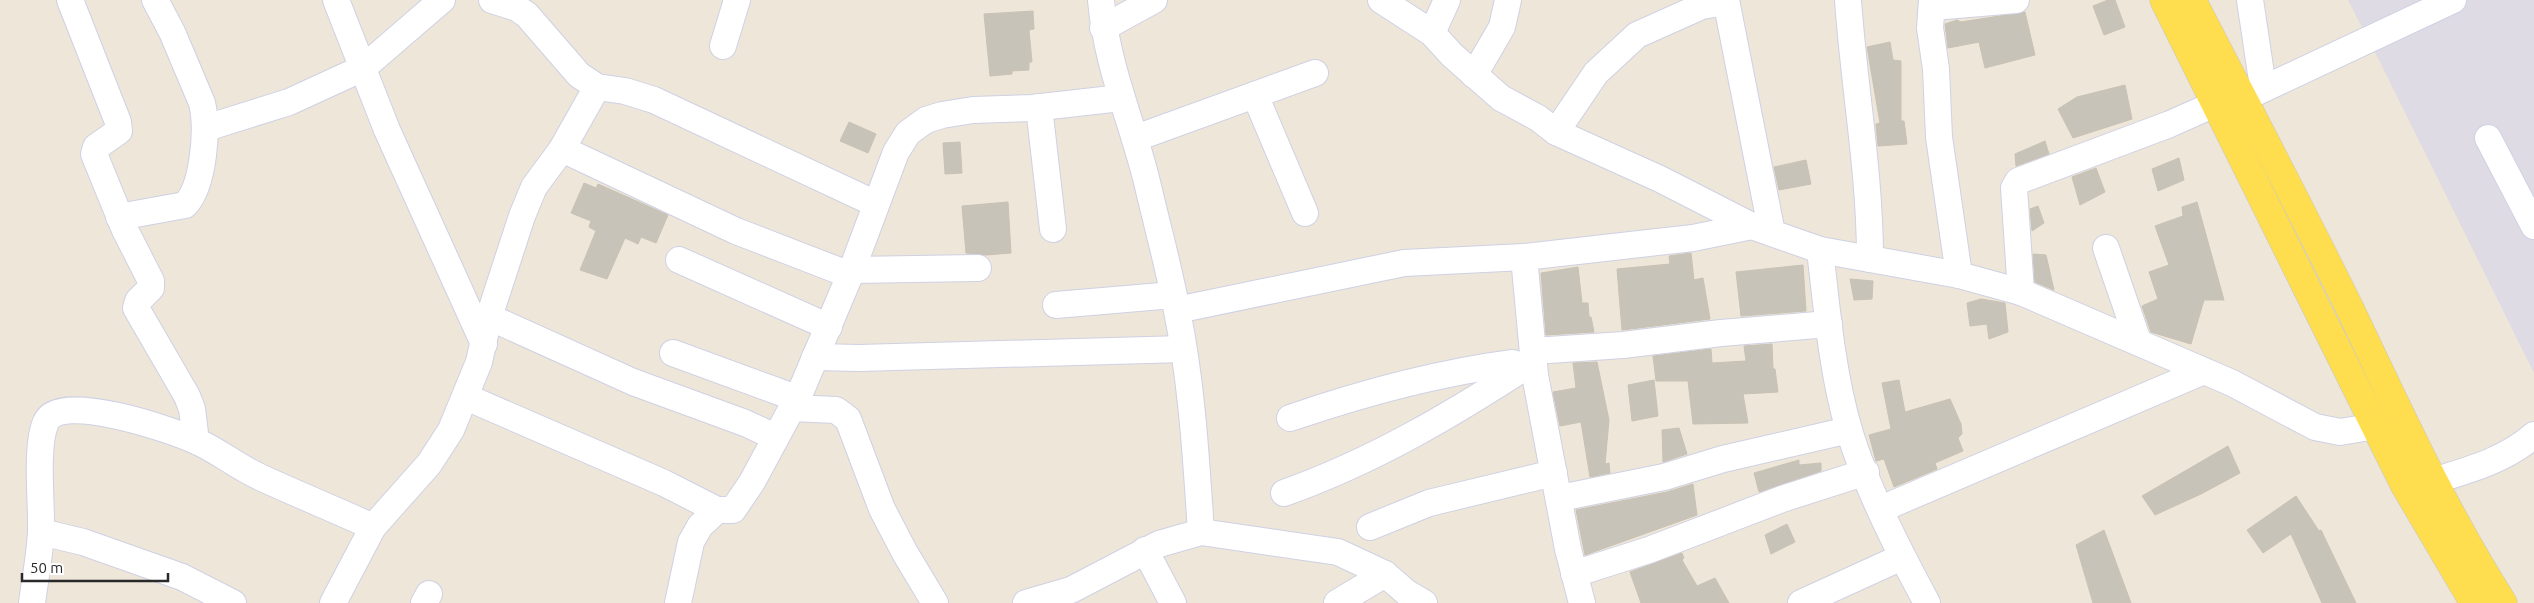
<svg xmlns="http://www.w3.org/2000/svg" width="2534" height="603" viewBox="0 0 2534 603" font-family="Ubuntu,sans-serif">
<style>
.industrial{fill:#dedbe5}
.building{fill:#c8c3b9;stroke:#c8c2b3}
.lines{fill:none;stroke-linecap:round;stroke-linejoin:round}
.minor-casing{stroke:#cfd1e4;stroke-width:28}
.major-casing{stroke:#c7c7c7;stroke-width:29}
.minor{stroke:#fff;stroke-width:26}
.major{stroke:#fede4e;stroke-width:28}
</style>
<rect width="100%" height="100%" fill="#ede6d9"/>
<path class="industrial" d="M2348 0H2534V373L2381 64Z"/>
<g class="building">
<path d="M2108 0H2115L2125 27 2104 35 2093 6Z"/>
<path d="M1033 11 1034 29 1029 30 1032 62H1029V70L1012 71V74L990 76 984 14Z"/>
<path d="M2025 12 2035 55 1985 68 1979 42 1948 48 1945 24 1957 20 1961 22Z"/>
<path d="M1890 42 1893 60 1901 61V121H1904L1907 144 1878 146 1876 124 1880 123 1867 47Z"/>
<path d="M2125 85 2132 119 2073 138 2058 109 2077 97Z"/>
<path d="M849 122 876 134 868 153 840 141Z"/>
<path d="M2045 141 2049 154 2016 166 2015 154Z"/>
<path d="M960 142 962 173 945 174 943 143Z"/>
<path d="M2179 158 2184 180 2158 191 2152 169Z"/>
<path d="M1806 160 1811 184 1779 190 1774 167Z"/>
<path d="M2096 168 2105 192 2080 205 2072 177Z"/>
<path d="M584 183 596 188 598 184 668 215 656 243 641 237 638 244 625 238 607 279 580 270 596 231 589 227 591 221 571 213Z"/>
<path d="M1008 202 1011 253 986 255 966 253 962 206Z"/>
<path d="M2197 202 2224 300H2204L2191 344 2151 332 2142 306 2158 299 2149 272 2169 265 2155 226 2183 216 2182 207Z"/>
<path d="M2038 206 2044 223 2032 231 2030 209Z"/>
<path d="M1691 253 1694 280 1703 278 1710 319 1622 330 1617 269 1670 264 1669 256Z"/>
<path d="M2033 254 2046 255 2054 290 2035 282Z"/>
<path d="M1803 265 1806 311 1741 316 1736 272Z"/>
<path d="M1578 267 1582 303H1588L1589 317H1591L1594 332 1546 335 1541 273Z"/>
<path d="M1850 279 1873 281 1872 299 1854 300Z"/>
<path d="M1981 299 2005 303 2008 332 1989 339 1987 324 1970 326 1967 303Z"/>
<path d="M1772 344 1773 369H1775L1778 392 1743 394 1748 423 1693 424 1688 381H1656L1653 356 1711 349 1712 363 1746 361 1744 346Z"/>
<path d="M1597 362 1609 420 1605 464 1609 463 1610 473 1590 477 1581 422 1560 426 1553 392 1576 388 1573 363Z"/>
<path d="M1654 380 1658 416 1632 421 1628 385Z"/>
<path d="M1899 380 1905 412 1950 399 1961 424 1962 434 1958 438 1963 451 1935 463 1937 469 1894 487 1884 459 1876 461 1869 435 1891 429 1882 383Z"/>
<path d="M1679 428 1687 454 1663 462 1662 430Z"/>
<path d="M2228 446 2240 473 2201 494 2155 515 2142 496Z"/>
<path d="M1799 460V465L1821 463V471L1759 492 1754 473Z"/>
<path d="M1693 484 1697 515 1585 555 1576 510 1667 492Z"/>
<path d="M2296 496 2319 531 2321 530 2356 603H2322L2291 534 2263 553 2247 530Z"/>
<path d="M1787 524 1795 542 1771 554 1765 535Z"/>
<path d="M2104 530 2131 603H2093L2076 545Z"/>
<path d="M1682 553 1684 558 1682 560 1697 586 1715 578 1729 603H1641L1630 572Z"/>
</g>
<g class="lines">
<defs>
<g id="minor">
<path d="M70 0 118 122 119 131 96 147 94 154 125 230 151 281V288L138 301 136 308 187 396 192 409 196 441"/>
<path d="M336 0 387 130 484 344"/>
<path d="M492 0 517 8 527 15 579 75 597 87 625 91 654 100 876 204"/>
<path d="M1101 0C1106 64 1132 121 1147 182 1157 225 1169 268 1177 311 1192 384 1196 458 1201 532"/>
<path d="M1381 0 1432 33 1452 55 1501 98 1538 118 1556 132 1660 179 1752 226 1820 250 1959 275 2021 292 2232 383 2315 427 2340 432 2376 426"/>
<path d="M1726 0 1772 233"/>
<path d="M1848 0C1854 87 1870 172 1870 259"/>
<path d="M1932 0 1930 28 1936 69 1939 137 1959 275"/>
<path d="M2250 0 2263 87"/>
<path d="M1933 7 2016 0"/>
<path d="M1103 28 1154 0"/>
<path d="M1432 33 1447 0"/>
<path d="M723 46 737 0"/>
<path d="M1474 75 1502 27 1508 0"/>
<path d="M1255 95 1305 213"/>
<path d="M2242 99 2453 0"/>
<path d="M1039 107 1053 229"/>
<path d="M206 128 289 102 363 68 442 0"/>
<path d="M1556 132 1596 73 1637 35 1702 6 1726 2"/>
<path d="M1136 138 1315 73"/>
<path d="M2488 138 2534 226"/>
<path d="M562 149 736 231 850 275"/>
<path d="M119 217 185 205C204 186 208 128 202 103L172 32 155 0"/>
<path d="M2106 248 2138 341"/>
<path d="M1820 250C1827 310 1832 372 1849 430 1866 487 1899 551 1927 603"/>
<path d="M1524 257 1535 375 1568 549 1582 603"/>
<path d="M679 260 829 327"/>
<path d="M852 270 978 268"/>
<path d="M2021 292 2014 188 2018 181 2170 124 2217 103"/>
<path d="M1056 305 1173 295"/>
<path d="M1177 310 1404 263 1524 257 1622 246 1693 238 1752 226"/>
<path d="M489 317 633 382 745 423 775 437"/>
<path d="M1534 351 1623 345 1721 333 1829 324"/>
<path d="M673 353 796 398"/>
<path d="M815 357 859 358 1183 349"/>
<path d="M466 397 664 483 717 510H733L752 482 800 393 850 275 896 152 908 133 926 120 942 115 973 110 1032 108 1121 98"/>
<path d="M791 408 836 410 848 419 882 509 905 553 935 603"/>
<path d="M1290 418C1363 393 1436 373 1513 363L1525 367"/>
<path d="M2433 481C2469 470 2506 460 2534 435"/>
<path d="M1284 493C1374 461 1455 413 1534 361"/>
<path d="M1560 498 1664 477 1723 459 1849 430"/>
<path d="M1881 509 2204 371"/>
<path d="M1370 527 1429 503 1554 473"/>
<path d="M41 532 83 542 182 577 233 603"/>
<path d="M1145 550 1173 603"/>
<path d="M1574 574 1649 550 1782 499 1866 472"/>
<path d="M32 603C35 579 40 555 41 531 42 504 35 446 46 422 59 391 172 430 196 441 219 451 239 468 262 478 299 495 336 510 373 527"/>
<path d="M333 603 373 527 429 464 451 430 479 362 489 317 522 216 534 187 562 149 597 87"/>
<path d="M424 603 429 594"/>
<path d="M678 603 691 542 700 526 717 510"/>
<path d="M1026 603 1071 590 1159 544 1201 532 1338 552 1385 574 1407 593 1424 603"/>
<path d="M1337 603 1385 574"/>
<path d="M1801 603 1902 557"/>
</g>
<g id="major">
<path d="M2164 0 2405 486 2474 603"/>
<path d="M2192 0C2245 103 2299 205 2350 309 2398 409 2443 509 2503 603"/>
</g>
</defs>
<use href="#minor" class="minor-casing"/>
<use href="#major" class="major-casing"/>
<use href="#minor" class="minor"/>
<use href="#major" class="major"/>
</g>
<path d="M22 573v8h146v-8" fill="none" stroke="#292929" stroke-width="2.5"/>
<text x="30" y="573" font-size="15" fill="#292929" stroke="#ffffff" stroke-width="4" paint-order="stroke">50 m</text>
</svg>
